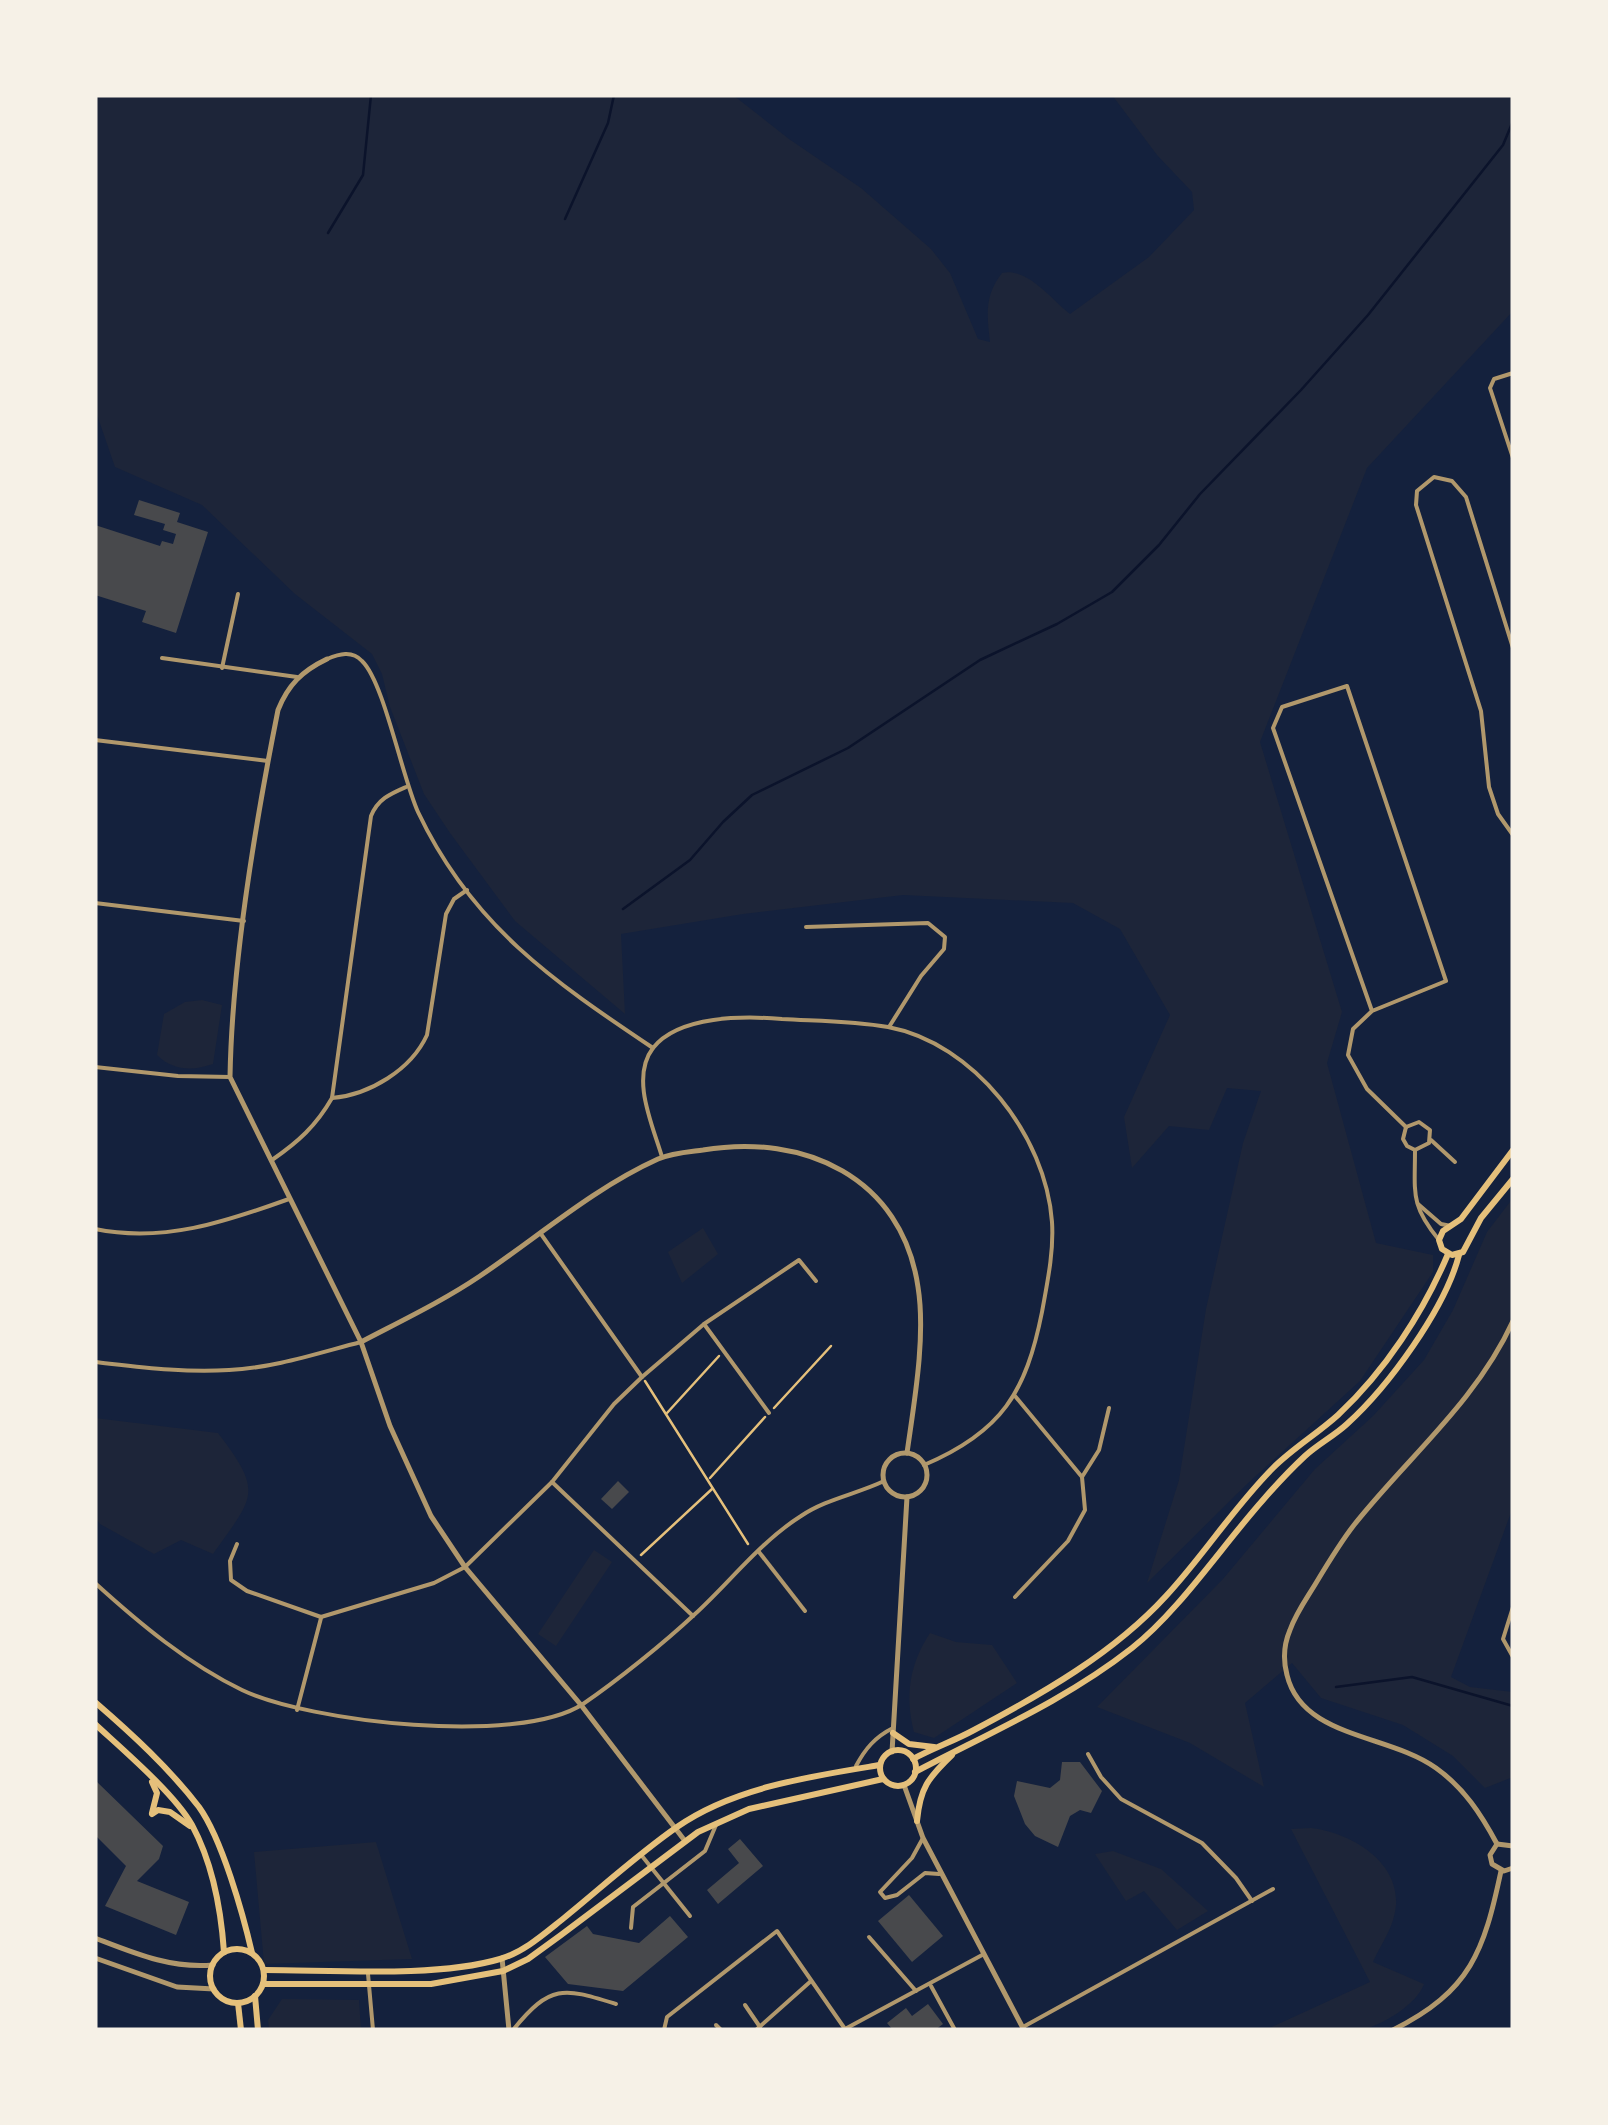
<svg xmlns="http://www.w3.org/2000/svg" width="1608" height="2125" viewBox="0 0 1608 2125" font-family="'Space Grotesk',sans-serif">
<style>
.green{fill:#1d2539}
.lines{fill:none;stroke-linecap:round;stroke-linejoin:round}
.stream{stroke:#0b132b;stroke-width:2.5}
.building{fill:#48494c}
.path{stroke:#e5c07b;stroke-width:2.5}
.minor{stroke:#b1986c;stroke-width:4}
.tertiary{stroke:#b1986c;stroke-width:5}
.secondary{stroke:#e5c07b;stroke-width:6}
</style>
<rect width="100%" height="100%" fill="#14213d"/>
<g class="green">
<path d="M95 95H733L789 139 861 188 931 249 950 273 978 339 990 342C987 316 984 296 1002 273 1027 267 1051 299 1070 314L1149 257 1194 210 1192 192 1157 155 1112 95H1513V311L1367 468 1260 742 1342 1012 1327 1063 1376 1243 1433 1255V1272L1360 1381 1247 1484 1147 1583 1179 1480 1206 1309 1243 1143 1261 1091 1227 1088 1209 1130 1169 1126 1132 1168 1124 1117 1170 1015 1120 929 1073 903 903 895 743 914 621 934 625 1014 515 921 450 833 424 794 390 707 382 674 372 654 295 594 202 505 115 467 95 409Z"/>
<path d="M202 1000 222 1005 213 1064C193 1071 173 1071 157 1055L164 1014 185 1002Z"/>
<path d="M1513 1198V1507L1451 1677 1470 1687 1513 1692V1777L1485 1788 1453 1756 1403 1725 1321 1698 1292 1663 1245 1703 1264 1787 1190 1743 1097 1707 1223 1579 1315 1469 1373 1416 1424 1360 1453 1310 1487 1232Z"/>
<path d="M703 1228 718 1254 682 1283 668 1252Z"/>
<path d="M95 1418 218 1433C264 1493 254 1496 213 1554L181 1540 154 1554 100 1524 95 1517Z"/>
<path d="M594 1550 612 1562 556 1646 538 1634Z"/>
<path d="M930 1633 956 1642 992 1645 1017 1683 934 1738 914 1732C905 1696 909 1665 930 1633Z"/>
<path d="M1311 1828C1355 1833 1410 1868 1393 1920 1389 1934 1379 1948 1373 1962L1424 1984C1417 2004 1383 2025 1361 2030 1337 2035 1292 2030 1265 2030L1370 1982 1291 1829Z"/>
<path d="M376 1842 412 1959 264 1964 254 1852Z"/>
<path d="M1113 1851 1161 1869 1208 1911 1177 1930 1144 1891 1126 1901 1095 1854Z"/>
<path d="M282 1999 359 2000 361 2030H269L268 2020Z"/>
</g>
<g class="lines">
<g class="stream">
<path d="M95 98 99 95"/>
<path d="M565 219 608 123 614 95"/>
<path d="M328 233 363 175 371 95"/>
<path d="M623 909 690 860 723 822 752 795 848 748 980 660 1057 624 1112 592 1159 545 1200 494 1301 390 1368 315 1503 145 1513 121"/>
<path d="M1336 1687 1412 1677 1513 1706"/>
</g>
</g>
<g class="building">
<path d="M139 500 180 513 177 522 208 532 176 633 142 622 146 611 95 595V525L160 546 162 541 173 544 176 534 163 530 165 524 134 515Z"/>
<path d="M618 1481 629 1492 612 1509 601 1499Z"/>
<path d="M1062 1762H1080L1102 1791 1091 1813 1080 1810 1070 1816 1058 1847 1035 1836 1025 1824 1014 1796 1017 1781 1050 1788 1060 1780Z"/>
<path d="M95 1780 163 1846 159 1859 137 1881 189 1902 176 1935 105 1906 126 1866 97 1837 95 1839Z"/>
<path d="M740 1839 763 1866 718 1904 707 1890 739 1863 728 1849Z"/>
<path d="M909 1895 943 1936 912 1962 878 1921Z"/>
<path d="M670 1916 688 1937 623 1991 568 1984 545 1957 587 1926 593 1934 639 1943Z"/>
<path d="M928 2004 943 2024 935 2030H893L887 2023 906 2008 912 2016Z"/>
</g>
<g class="lines">
<g class="path">
<path d="M645 1381 748 1544"/>
<path d="M774 1408 831 1346"/>
<path d="M667 1413 719 1356"/>
<path d="M710 1478 765 1417"/>
<path d="M641 1555 712 1489"/>
</g>
<g class="minor">
<path d="M1513 373 1494 379 1490 388 1513 458"/>
<path d="M1513 648 1466 497 1452 481 1434 477 1417 491 1416 505 1481 711 1489 787 1498 814 1513 835"/>
<path d="M162 658 297 677"/>
<path d="M327 659C339 654 352 650 362 661 384 682 402 777 418 812 472 926 553 981 653 1048"/>
<path d="M222 668 238 594"/>
<path d="M95 740 268 761"/>
<path d="M95 903 244 921"/>
<path d="M806 927 928 923 945 937 944 949 921 976 889 1027"/>
<path d="M1372 1011 1273 728 1282 707 1347 686 1446 981 1372 1011 1353 1029 1348 1055 1367 1089 1406 1127"/>
<path d="M95 1067 178 1076 230 1077"/>
<path d="M332 1098C369 1095 411 1070 427 1035L446 914 454 899 467 890"/>
<path d="M1406 1127 1419 1122 1430 1130 1429 1143 1415 1150"/>
<path d="M1406 1127 1403 1139 1407 1146 1415 1150"/>
<path d="M1431 1140 1455 1162"/>
<path d="M1415 1150C1415 1193 1410 1205 1439 1240"/>
<path d="M662 1157C653 1126 630 1078 653 1048 679 1015 745 1016 782 1019 817 1021 853 1021 888 1027 974 1043 1046 1136 1052 1222 1054 1252 1047 1284 1042 1312 1026 1392 1002 1432 924 1465"/>
<path d="M272 1160C298 1142 316 1126 332 1098L371 816C378 799 390 794 406 787"/>
<path d="M1418 1204 1441 1224 1451 1226"/>
<path d="M95 1229C163 1243 225 1222 289 1199"/>
<path d="M541 1234 642 1377"/>
<path d="M704 1324 769 1413"/>
<path d="M95 1362C140 1367 184 1373 229 1370 274 1368 318 1353 361 1342"/>
<path d="M1015 1396 1082 1477"/>
<path d="M552 1482 693 1616"/>
<path d="M237 1544 230 1561 231 1580 247 1591 321 1617 434 1583 465 1567 552 1482 614 1404 642 1377 704 1324 799 1260 816 1281"/>
<path d="M759 1552 805 1611"/>
<path d="M95 1583C139 1623 188 1664 242 1690 309 1722 519 1746 583 1704 618 1680 664 1643 695 1614 730 1582 760 1542 801 1516 826 1499 857 1494 884 1481"/>
<path d="M1015 1597 1068 1541 1085 1510 1082 1477 1099 1450 1109 1408"/>
<path d="M1513 1607 1503 1639 1513 1657"/>
<path d="M297 1710 321 1618"/>
<path d="M1088 1754 1101 1777 1121 1799 1202 1843 1236 1878 1252 1901"/>
<path d="M856 1766C865 1749 875 1737 893 1728"/>
<path d="M923 1838 912 1858 880 1892 885 1898 897 1895 925 1873 939 1874"/>
<path d="M642 1856 690 1916"/>
<path d="M631 1928 633 1907 705 1851 716 1825"/>
<path d="M869 1937 916 1991"/>
<path d="M368 1974 373 2030"/>
<path d="M931 1986 955 2030"/>
<path d="M745 2005 760 2027"/>
<path d="M716 2025 721 2030"/>
<path d="M1023 2027 1273 1889"/>
<path d="M513 2030C551 1983 564 1988 616 2004"/>
<path d="M664 2030 667 2017 777 1931 845 2029 984 1954"/>
<path d="M756 2030 811 1981"/>
</g>
<g class="tertiary">
<path d="M327 659C302 671 288 685 278 710 255 825 232 960 230 1077L361 1342 390 1426 431 1516 465 1567 581 1705 685 1841"/>
<path d="M361 1342C401 1321 443 1301 480 1276 539 1236 594 1188 658 1159 672 1153 688 1152 703 1150 804 1133 902 1177 918 1287 926 1337 914 1403 907 1453"/>
<circle cx="905" cy="1475" r="22"/>
<path d="M892 1752 907 1497"/>
<path d="M904 1785 923 1838 1024 2030"/>
<path d="M1497 1844C1481 1814 1464 1788 1436 1768 1389 1734 1302 1738 1287 1675 1283 1660 1284 1644 1290 1630 1296 1613 1307 1598 1316 1583 1328 1563 1340 1543 1354 1525 1408 1457 1476 1402 1513 1321"/>
<path d="M1497 1844 1490 1855 1492 1864 1504 1871 1513 1868"/>
<path d="M1497 1844 1513 1846"/>
<path d="M95 1938C134 1953 171 1969 213 1965"/>
<path d="M95 1958 177 1987 214 1989"/>
<path d="M502 1958 509 2030"/>
<path d="M1393 2030C1471 1991 1484 1951 1501 1871"/>
</g>
<g class="secondary">
<path d="M1513 1150 1461 1219 1443 1231 1439 1240 1442 1249 1452 1255 1463 1252 1481 1218 1513 1179"/>
<path d="M95 1702C132 1734 169 1768 199 1807 222 1839 243 1914 252 1953"/>
<path d="M95 1724C122 1749 175 1794 192 1825 213 1864 221 1909 224 1952"/>
<path d="M893 1733 909 1744 934 1747"/>
<circle cx="898" cy="1768" r="18"/>
<path d="M913 1759C933 1748 954 1741 974 1730 1042 1694 1114 1653 1166 1596 1204 1555 1234 1507 1273 1468 1293 1448 1317 1434 1338 1415 1385 1371 1423 1313 1448 1254"/>
<path d="M915 1772C989 1733 1066 1700 1132 1648 1179 1611 1222 1546 1263 1500 1276 1485 1290 1470 1305 1456 1318 1444 1334 1436 1347 1424 1388 1387 1445 1309 1459 1255"/>
<path d="M152 1813 157 1793 152 1782"/>
<path d="M152 1814 158 1810 170 1812 190 1826"/>
<path d="M917 1821C920 1788 928 1778 952 1755"/>
<circle cx="237" cy="1976" r="27"/>
<path d="M264 1970C332 1970 436 1978 500 1959 524 1952 545 1933 564 1918 601 1888 638 1854 677 1827 734 1787 813 1776 880 1765"/>
<path d="M263 1984H431L503 1971 528 1959 561 1935 698 1832 749 1809 883 1779"/>
<path d="M255 1996 258 2030"/>
<path d="M238 2003 241 2030"/>
</g>
</g>
<rect width="1608" height="2125" fill="none" stroke="#f6f1e7" stroke-width="195"/>
</svg>
